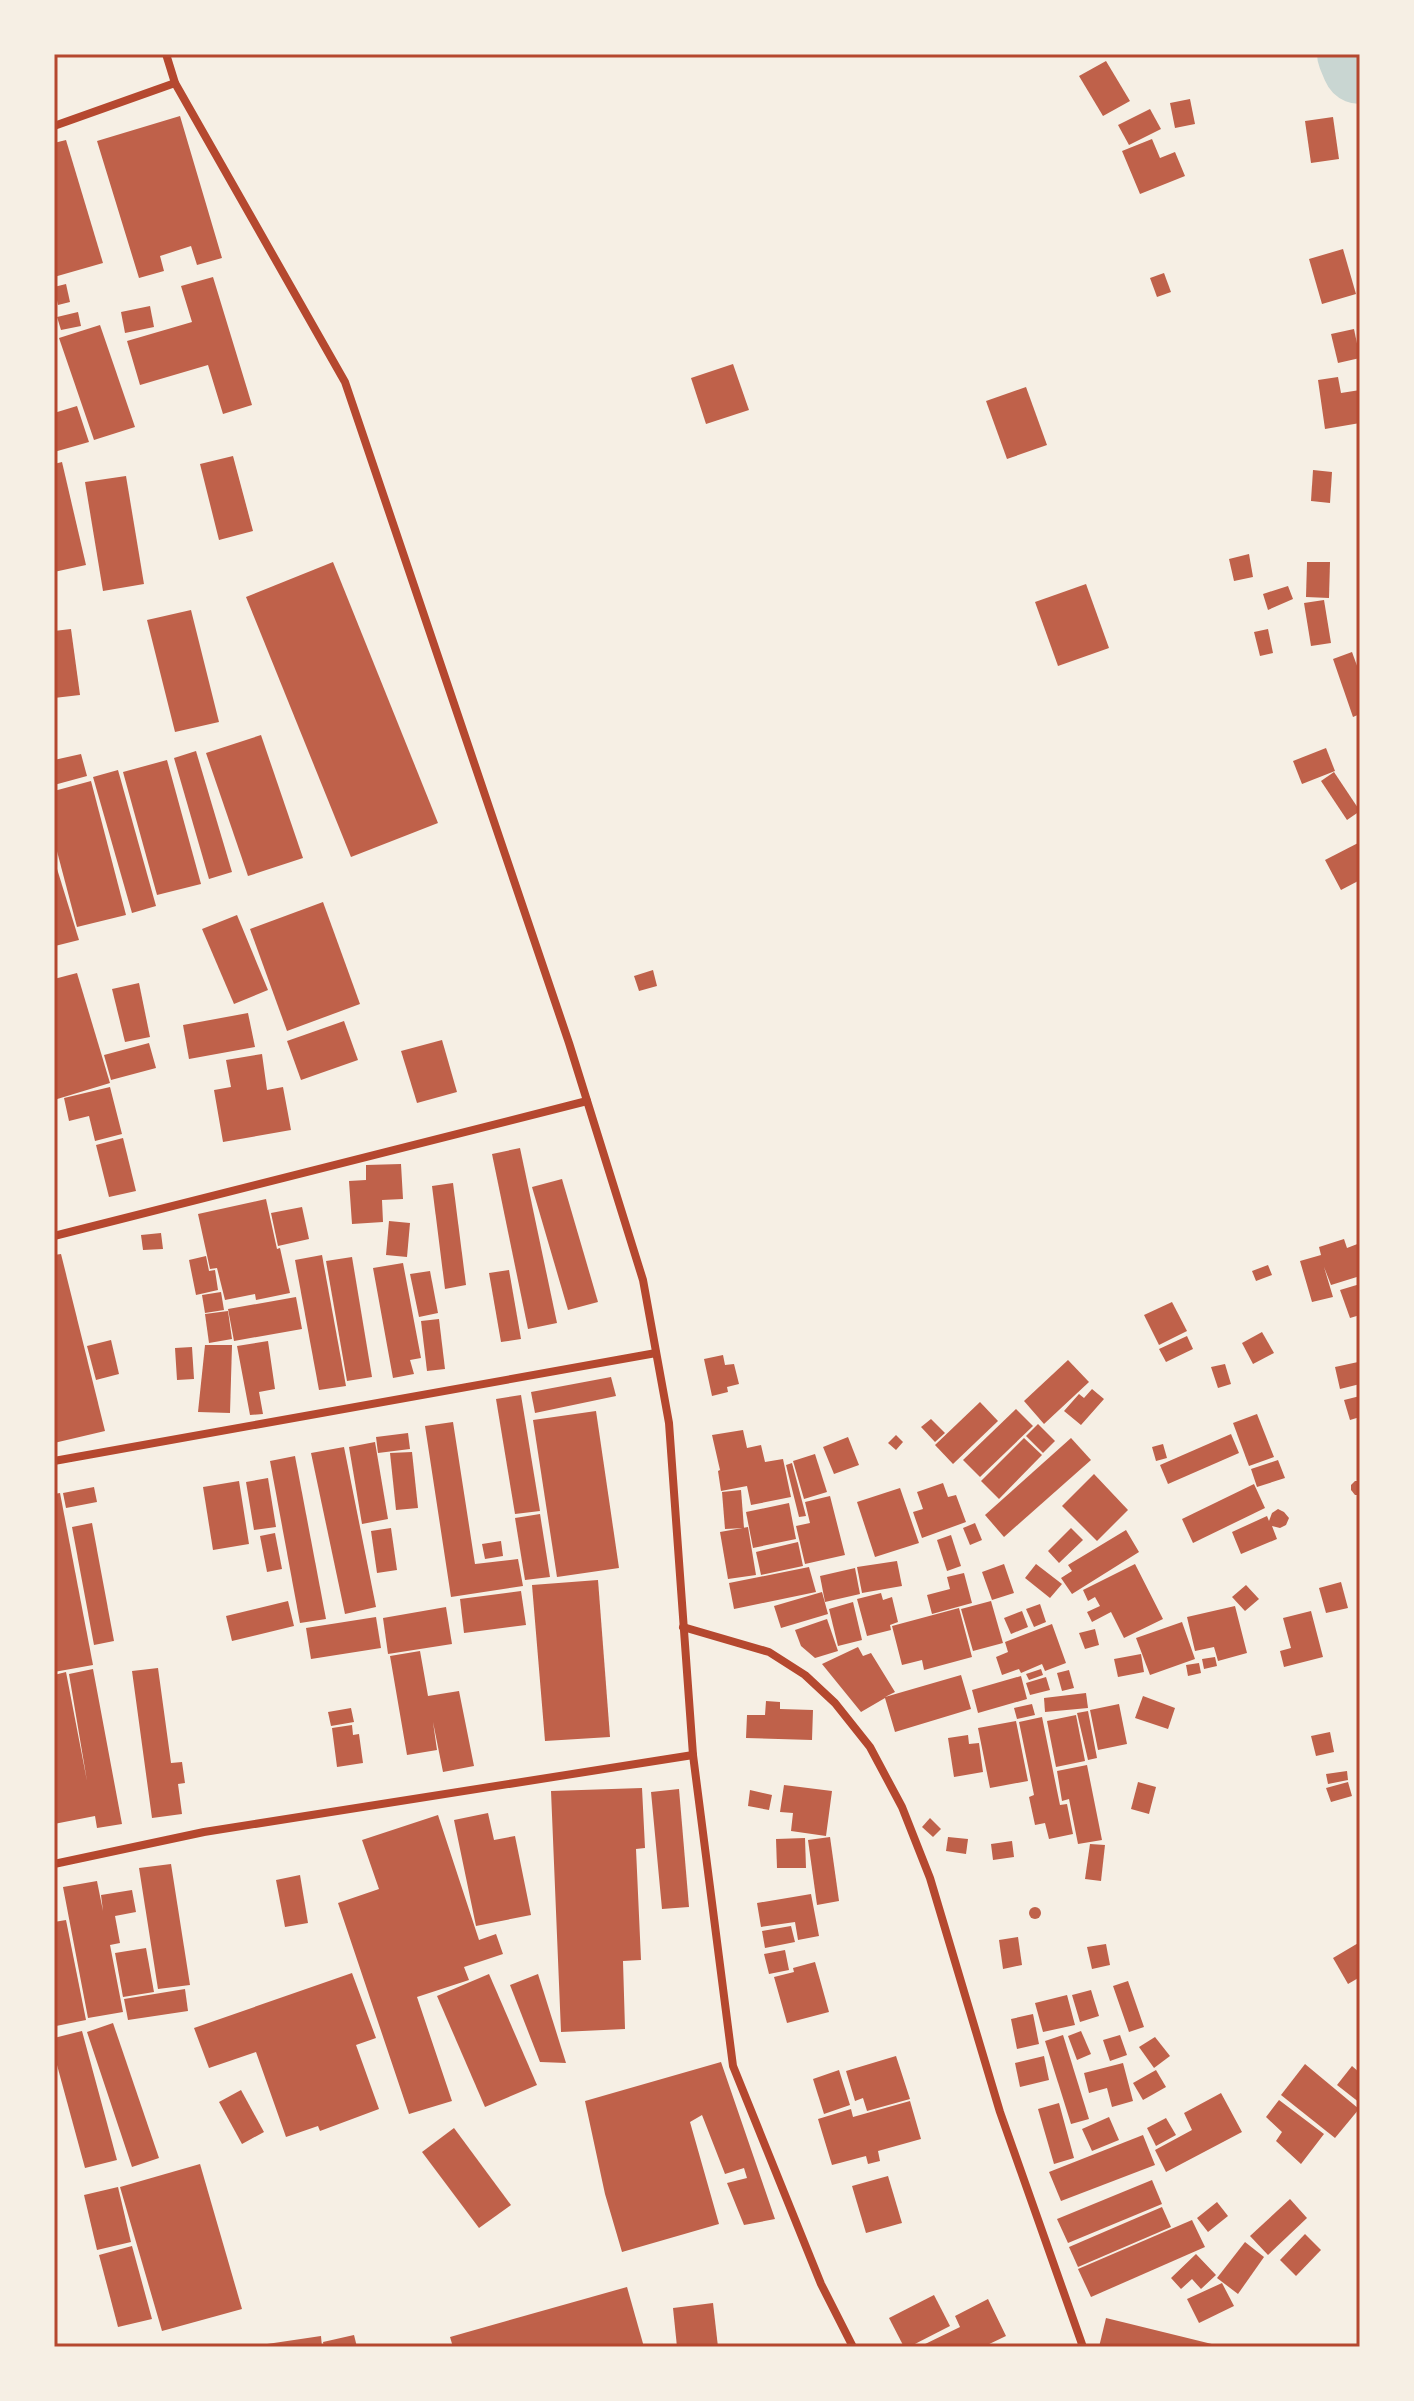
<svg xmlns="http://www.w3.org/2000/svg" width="1414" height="2401" viewBox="0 0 1414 2401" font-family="'Titillium Web',sans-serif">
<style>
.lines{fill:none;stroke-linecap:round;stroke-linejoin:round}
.river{stroke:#c9d6d2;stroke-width:76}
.building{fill:#bf614a}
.minor{stroke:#b5482f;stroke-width:8}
.neatline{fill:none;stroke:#b5482f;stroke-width:3}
</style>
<rect width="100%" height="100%" fill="#f6efe4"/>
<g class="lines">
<path class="river" d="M1355 54 1360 66"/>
</g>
<g class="building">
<path d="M1106 61 1130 101 1103 116 1079 76Z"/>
<path d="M1190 99 1195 124 1175 128 1170 103Z"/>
<path d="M1150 109 1161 129 1129 145 1118 125Z"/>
<path d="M180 116 222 258 197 265 191 246 160 256 164 271 139 278 97 141Z"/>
<path d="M1333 117 1339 159 1311 163 1305 121Z"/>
<path d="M1152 139 1160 158 1175 152 1185 176 1140 194 1122 151Z"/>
<path d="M66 140 103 263 54 277V143Z"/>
<path d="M1343 249 1356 294 1322 304 1309 259Z"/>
<path d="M1164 273 1171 292 1157 297 1150 278Z"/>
<path d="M213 277 252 405 223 414 208 365 140 385 127 341 192 322 181 286Z"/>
<path d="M66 284 70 302 58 305 54 287Z"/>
<path d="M150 306 154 327 125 333 121 312Z"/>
<path d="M78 312 81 326 61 330 57 317Z"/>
<path d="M100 325 135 427 94 440 59 338Z"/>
<path d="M1354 329 1360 358 1338 363 1331 334Z"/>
<path d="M733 364 749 410 706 424 691 378Z"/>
<path d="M1338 377 1341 393 1360 390V423L1325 429 1318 380Z"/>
<path d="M1026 387 1047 445 1007 459 986 401Z"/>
<path d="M77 406 89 442 54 452V413Z"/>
<path d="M233 456 253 531 219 540 200 464Z"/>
<path d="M62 462 86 565 54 572V464Z"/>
<path d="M1313 470 1332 472 1330 503 1311 501Z"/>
<path d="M126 476 144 584 103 591 85 482Z"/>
<path d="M1249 554 1253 577 1234 581 1229 559Z"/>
<path d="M333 562 438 823 351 857 246 597Z"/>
<path d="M1307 562H1330L1329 598 1306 597Z"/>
<path d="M1086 584 1109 648 1058 666 1035 602Z"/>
<path d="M1288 586 1293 599 1268 610 1263 594Z"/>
<path d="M1324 600 1331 643 1311 646 1304 603Z"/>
<path d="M191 610 219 722 175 732 147 620Z"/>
<path d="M71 629 80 695 54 698V631Z"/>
<path d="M1268 629 1273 653 1260 656 1254 632Z"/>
<path d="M1352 652 1360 674V714L1353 717 1333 659Z"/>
<path d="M261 735 303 858 248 876 206 753Z"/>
<path d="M1326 748 1335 771 1302 784 1293 761Z"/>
<path d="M196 751 232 872 209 879 174 758Z"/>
<path d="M81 754 87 776 54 785V760Z"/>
<path d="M167 760 201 884 157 895 123 772Z"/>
<path d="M118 770 156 906 132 913 93 777Z"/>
<path d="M1334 772 1360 811 1347 820 1321 781Z"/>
<path d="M91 781 126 915 77 927 54 840V791Z"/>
<path d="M1360 842V880L1341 890 1325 860Z"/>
<path d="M54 859 79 940 55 946 54 942Z"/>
<path d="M323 902 360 1004 287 1031 250 929Z"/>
<path d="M237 915 268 990 234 1004 202 929Z"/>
<path d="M653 970 657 986 639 991 634 976Z"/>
<path d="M77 973 110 1083 54 1100V979Z"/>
<path d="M139 983 150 1037 125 1042 112 989Z"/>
<path d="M248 1013 255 1047 189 1059 183 1025Z"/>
<path d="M344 1021 358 1060 301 1080 287 1041Z"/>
<path d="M442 1040 457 1092 417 1103 401 1051Z"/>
<path d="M149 1043 156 1068 111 1080 104 1055Z"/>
<path d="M262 1054 267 1090 283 1087 291 1130 223 1142 214 1090 231 1087 226 1060Z"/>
<path d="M110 1087 122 1134 95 1141 89 1116 69 1121 64 1098Z"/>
<path d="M123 1138 136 1191 109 1197 96 1145Z"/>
<path d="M520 1148 557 1323 528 1329 492 1154Z"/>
<path d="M401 1164 403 1199 382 1200 383 1222 352 1224 349 1181 366 1180V1165Z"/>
<path d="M562 1179 598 1302 568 1310 532 1187Z"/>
<path d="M453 1183 466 1285 445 1289 432 1186Z"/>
<path d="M266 1199 277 1249 280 1248 290 1293 256 1300 255 1294 225 1300 217 1268 210 1269 198 1214Z"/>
<path d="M302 1207 309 1239 278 1246 271 1213Z"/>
<path d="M389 1221 410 1223 407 1257 386 1255Z"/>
<path d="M161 1233 163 1249 143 1250 141 1235Z"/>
<path d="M1344 1239 1347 1248 1360 1243V1276L1331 1285 1324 1267 1333 1297 1312 1302 1300 1261 1321 1255 1319 1247Z"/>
<path d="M61 1254 105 1431 54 1443V1255Z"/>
<path d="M322 1255 346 1386 319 1390 295 1260Z"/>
<path d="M206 1256 209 1271 215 1270 218 1290 196 1295 189 1260Z"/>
<path d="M352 1257 372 1377 347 1381 326 1261Z"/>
<path d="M403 1263 421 1358 410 1360 414 1374 393 1378 373 1268Z"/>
<path d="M1268 1265 1272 1275 1256 1281 1252 1271Z"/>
<path d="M509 1270 521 1339 501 1342 489 1273Z"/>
<path d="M430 1271 438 1313 419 1317 410 1274Z"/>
<path d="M1360 1284V1315L1350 1318 1340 1290Z"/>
<path d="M221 1292 224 1310 205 1313 202 1295Z"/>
<path d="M296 1297 302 1329 234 1341 228 1309Z"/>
<path d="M1172 1302 1187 1331 1159 1345 1144 1315Z"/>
<path d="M228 1311 232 1339 209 1343 205 1314Z"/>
<path d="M439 1319 445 1369 427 1371 421 1321Z"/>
<path d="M1262 1332 1274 1353 1253 1364 1242 1343Z"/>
<path d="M1187 1336 1193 1349 1166 1362 1159 1349Z"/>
<path d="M111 1340 119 1374 96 1380 87 1346Z"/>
<path d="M268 1341 275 1389 259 1392 263 1414 250 1415 237 1346Z"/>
<path d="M205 1345H232L230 1413 198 1412Z"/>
<path d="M192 1347 194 1379 177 1380 175 1348Z"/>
<path d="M723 1355 725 1365 734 1364 739 1384 727 1387 728 1392 712 1396 704 1359Z"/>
<path d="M1068 1360 1089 1382 1044 1424 1024 1401Z"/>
<path d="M1358 1362 1360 1384 1340 1389 1335 1367Z"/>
<path d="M1225 1364 1231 1384 1218 1388 1211 1367Z"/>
<path d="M611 1377 616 1396 535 1413 531 1392Z"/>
<path d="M1092 1389 1104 1399 1081 1425 1064 1411 1079 1394 1084 1398Z"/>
<path d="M521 1395 540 1511 515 1514 496 1399Z"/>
<path d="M1360 1396V1417L1350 1420 1344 1400Z"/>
<path d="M980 1402 998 1421 953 1464 935 1445Z"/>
<path d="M1016 1409 1033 1426 980 1477 963 1460Z"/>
<path d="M596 1411 619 1568 557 1577 533 1420Z"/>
<path d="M1257 1414 1274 1457 1249 1466 1233 1423Z"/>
<path d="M931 1419 945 1433 935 1442 921 1427Z"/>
<path d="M453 1422 475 1564 518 1559 523 1586 451 1597 425 1426Z"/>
<path d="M1038 1424 1055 1441 1043 1453 1026 1436Z"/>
<path d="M743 1430 747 1448 761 1445 765 1462 783 1459 791 1497 751 1505 747 1486 721 1491 718 1471 720 1470 712 1435Z"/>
<path d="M408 1433 410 1449 378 1453 376 1437Z"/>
<path d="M1231 1434 1239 1453 1168 1484 1160 1465Z"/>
<path d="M896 1435 903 1442 896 1450 888 1443Z"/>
<path d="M848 1437 859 1465 834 1474 823 1447Z"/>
<path d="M1024 1438 1042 1455 999 1499 981 1481Z"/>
<path d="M1071 1438 1091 1460 1004 1537 985 1515Z"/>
<path d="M375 1442 388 1519 362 1524 349 1447Z"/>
<path d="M1163 1444 1167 1458 1156 1461 1152 1447Z"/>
<path d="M344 1447 376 1607 345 1614 311 1453Z"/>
<path d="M412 1452 418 1508 396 1510 390 1453Z"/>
<path d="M815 1454 827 1492 804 1499 793 1461Z"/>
<path d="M295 1456 326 1619 300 1623 270 1461Z"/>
<path d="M1278 1460 1285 1478 1257 1487 1251 1469Z"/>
<path d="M792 1463 806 1516 799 1517 786 1465Z"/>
<path d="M1094 1474 1128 1510 1097 1541 1062 1506Z"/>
<path d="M268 1478 276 1527 254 1530 246 1482Z"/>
<path d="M239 1481 249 1544 213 1550 203 1487Z"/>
<path d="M1355 1481H1360V1495H1355L1351 1490V1485Z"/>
<path d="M943 1483 948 1497 956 1495 966 1522 922 1538 913 1512 923 1509 917 1492Z"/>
<path d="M1254 1484 1265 1508 1193 1543 1182 1519Z"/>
<path d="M94 1487 97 1502 66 1508 63 1493Z"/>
<path d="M900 1488 919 1543 875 1557 857 1502Z"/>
<path d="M741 1490 744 1528 725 1529 722 1492Z"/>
<path d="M60 1493 93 1665 54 1672V1494Z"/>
<path d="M830 1496 845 1555 805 1564 796 1526 810 1523 805 1502Z"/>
<path d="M789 1503 796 1539 753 1548 746 1512Z"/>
<path d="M1278 1509 1284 1512 1289 1518 1286 1525 1280 1528 1272 1526 1277 1539 1241 1554 1232 1532 1267 1516 1269 1521 1272 1513Z"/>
<path d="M540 1514 550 1577 525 1580 515 1518Z"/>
<path d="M92 1523 114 1641 94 1645 72 1527Z"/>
<path d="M975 1523 982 1540 970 1545 963 1528Z"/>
<path d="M748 1527 756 1575 728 1579 720 1532Z"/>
<path d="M391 1528 397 1570 377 1573 371 1531Z"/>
<path d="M1071 1528 1083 1540 1059 1563 1048 1551Z"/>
<path d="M1126 1530 1139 1552 1072 1594 1061 1578 1072 1571 1068 1565Z"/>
<path d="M275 1533 282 1569 267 1572 260 1536Z"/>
<path d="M951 1535 961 1566 947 1571 937 1540Z"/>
<path d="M501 1541 503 1556 485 1559 482 1544Z"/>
<path d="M798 1542 803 1566 761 1575 756 1552Z"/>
<path d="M897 1561 902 1586 862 1593 857 1567Z"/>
<path d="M1004 1564 1014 1593 992 1600 982 1572Z"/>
<path d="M1036 1564 1062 1584 1050 1598 1025 1578Z"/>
<path d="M1135 1564 1163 1619 1124 1638 1111 1612 1092 1622 1087 1612 1100 1606 1095 1597 1088 1601 1083 1590Z"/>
<path d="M809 1567 816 1592 734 1609 729 1583Z"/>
<path d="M855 1568 860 1594 825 1602 820 1576Z"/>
<path d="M964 1573 972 1603 932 1614 927 1595 950 1589 947 1577Z"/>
<path d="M598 1580 610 1737 545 1741 532 1585Z"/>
<path d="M1341 1582 1348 1608 1326 1613 1319 1588Z"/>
<path d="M1246 1585 1259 1599 1245 1611 1232 1597Z"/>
<path d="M521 1591 526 1625 464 1633 460 1599Z"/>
<path d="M822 1592 828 1614 781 1628 774 1606Z"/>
<path d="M881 1593 883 1600 892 1597 898 1622 890 1625 891 1630 867 1636 857 1599Z"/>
<path d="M288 1601 294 1626 232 1641 226 1616Z"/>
<path d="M991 1601 1003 1643 973 1651 961 1609Z"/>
<path d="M853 1602 862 1640 838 1646 829 1609Z"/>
<path d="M1040 1604 1046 1622 1034 1627 1026 1609Z"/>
<path d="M1235 1606 1247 1653 1218 1661 1214 1647 1195 1651 1187 1617Z"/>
<path d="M446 1607 452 1644 388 1654 383 1618Z"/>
<path d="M959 1608 972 1657 924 1670 922 1660 902 1665 892 1626Z"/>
<path d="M1022 1611 1028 1627 1011 1634 1004 1618Z"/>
<path d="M1311 1611 1323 1657 1284 1667 1280 1651 1291 1648 1283 1618Z"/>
<path d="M376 1617 381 1648 311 1659 306 1628Z"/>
<path d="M827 1619 838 1651 815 1658 801 1646 795 1630Z"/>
<path d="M1182 1622 1195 1659 1150 1675 1136 1638Z"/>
<path d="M1052 1624 1066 1663 1045 1671 1042 1664 1021 1673 1019 1669 1002 1675 996 1657 1008 1652 1005 1642Z"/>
<path d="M1095 1629 1099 1645 1085 1649 1079 1633Z"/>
<path d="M858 1647 863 1656 871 1653 895 1692 885 1697 961 1675 971 1709 895 1732 885 1698 861 1712 822 1664Z"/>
<path d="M420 1651 428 1696 459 1691 474 1766 443 1772 433 1722 437 1750 407 1755 390 1656Z"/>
<path d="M1141 1654 1144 1672 1118 1677 1114 1659Z"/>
<path d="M1215 1657 1217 1666 1204 1669 1202 1659Z"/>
<path d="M1199 1663 1201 1673 1188 1676 1186 1665Z"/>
<path d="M158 1668 171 1763 182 1762 185 1783 178 1784 182 1814 152 1818 132 1671Z"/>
<path d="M93 1669 122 1824 97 1828 95 1816 54 1824V1675L66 1672 87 1781 69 1674Z"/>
<path d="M1041 1669 1043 1675 1029 1680 1026 1674Z"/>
<path d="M1069 1670 1074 1688 1062 1691 1057 1673Z"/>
<path d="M1021 1676 1027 1699 978 1713 972 1690Z"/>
<path d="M1046 1677 1050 1690 1030 1695 1026 1683Z"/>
<path d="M1086 1693 1088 1708 1045 1712 1044 1698Z"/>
<path d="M1143 1696 1175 1708 1168 1729 1135 1718Z"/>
<path d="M766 1701 780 1702V1709L813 1710 812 1740 746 1738 747 1715H765Z"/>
<path d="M1032 1704 1035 1715 1017 1719 1014 1708Z"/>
<path d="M1119 1704 1127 1744 1098 1750 1090 1710Z"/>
<path d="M351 1708 354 1722 331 1726 328 1712Z"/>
<path d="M1088 1711 1097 1758 1088 1760 1077 1713Z"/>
<path d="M1076 1715 1085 1761 1056 1767 1047 1721Z"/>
<path d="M1042 1717 1060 1805 1067 1804 1073 1834 1049 1839 1045 1823 1035 1825 1029 1797 1034 1795 1019 1722Z"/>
<path d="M1016 1721 1028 1781 990 1788 978 1728Z"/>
<path d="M352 1725 353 1735 359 1734 363 1763 337 1767 332 1728Z"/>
<path d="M1330 1732 1334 1752 1316 1756 1311 1736Z"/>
<path d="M968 1735 969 1744 979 1743 983 1772 954 1777 948 1738Z"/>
<path d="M1087 1765 1102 1840 1078 1844 1069 1799 1062 1801 1057 1771Z"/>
<path d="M1347 1771 1348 1780 1328 1784 1326 1774Z"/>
<path d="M1138 1782 1156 1787 1149 1814 1131 1809Z"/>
<path d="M1348 1782 1352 1796 1331 1802 1326 1788Z"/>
<path d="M784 1785 832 1791 826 1836 791 1831 793 1813 780 1812Z"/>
<path d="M642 1788 645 1848 636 1849 641 1960 623 1961 625 2029 561 2032 551 1791Z"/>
<path d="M679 1789 689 1907 662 1909 651 1792Z"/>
<path d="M750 1790 772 1795 769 1810 748 1806Z"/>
<path d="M488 1813 494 1840 515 1836 531 1915 476 1926 454 1820Z"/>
<path d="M438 1815 479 1940 496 1934 503 1954 464 1967 469 1980 417 1997 452 2101 409 2114 338 1903 379 1889 362 1840Z"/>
<path d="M930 1818 941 1829 933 1837 922 1827Z"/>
<path d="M830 1837 839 1901 817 1905 808 1840Z"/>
<path d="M948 1837 968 1839 966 1854 946 1851Z"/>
<path d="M805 1838 806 1868H777L776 1839Z"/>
<path d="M1012 1841 1014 1857 993 1860 991 1844Z"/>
<path d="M1090 1844 1105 1845 1101 1881 1085 1879Z"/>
<path d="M171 1864 190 1985 158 1989 139 1868Z"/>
<path d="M300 1875 308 1923 285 1927 276 1880Z"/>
<path d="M97 1881 103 1911 101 1895 132 1890 136 1912 115 1916 120 1943 110 1945 123 2012 88 2018 63 1887Z"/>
<path d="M811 1894 819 1936 798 1940 795 1922 761 1927 757 1903Z"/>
<circle cx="1035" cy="1913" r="6"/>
<path d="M66 1920 86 2020 56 2026 54 1922Z"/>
<path d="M791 1926 795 1942 765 1948 762 1931Z"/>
<path d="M1018 1937 1022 1965 1003 1969 999 1940Z"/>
<path d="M1360 1942V1977L1348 1984 1333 1958Z"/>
<path d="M1106 1944 1110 1965 1092 1969 1087 1947Z"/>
<path d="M146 1948 154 1992 123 1997 115 1953Z"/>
<path d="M785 1950 789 1970 769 1974 764 1954Z"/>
<path d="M815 1962 829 2012 787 2023 774 1977 794 1972 793 1968Z"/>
<path d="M352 1973 376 2038 356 2045 379 2109 320 2131 318 2126 286 2137 256 2052 209 2068 194 2028Z"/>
<path d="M489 1974 537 2085 485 2107 437 1996Z"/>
<path d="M538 1974 566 2063 540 2062 510 1985Z"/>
<path d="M1128 1981 1144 2027 1129 2032 1113 1986Z"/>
<path d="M185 1989 188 2011 128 2020 124 1999Z"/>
<path d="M1091 1990 1099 2016 1080 2022 1072 1995Z"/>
<path d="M1067 1995 1075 2025 1043 2032 1035 2003Z"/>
<path d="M1033 2014 1039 2044 1017 2049 1011 2019Z"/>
<path d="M113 2023 159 2158 132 2167 87 2032Z"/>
<path d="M82 2031 117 2160 85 2168 54 2054V2038Z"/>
<path d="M1081 2031 1091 2054 1077 2060 1068 2036Z"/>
<path d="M1063 2035 1089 2119 1071 2124 1045 2041Z"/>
<path d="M1120 2035 1127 2055 1110 2061 1103 2040Z"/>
<path d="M1155 2037 1170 2056 1154 2068 1139 2047Z"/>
<path d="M896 2056 910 2099 867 2111 863 2098 855 2101 846 2071Z"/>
<path d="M1044 2056 1049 2080 1020 2087 1015 2063Z"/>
<path d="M721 2062 775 2219 744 2225 727 2183 747 2178 744 2168 725 2174 702 2115 690 2122 719 2224 622 2252 605 2194 585 2101Z"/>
<path d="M1123 2063 1133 2101 1112 2107 1107 2088 1089 2093 1084 2073Z"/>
<path d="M1305 2064 1359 2109 1335 2138 1281 2095Z"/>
<path d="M1352 2066 1360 2073V2103L1337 2085Z"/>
<path d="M839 2070 850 2105 824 2114 813 2079Z"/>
<path d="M1156 2070 1166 2087 1143 2100 1133 2083Z"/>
<path d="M241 2090 264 2132 242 2144 219 2102Z"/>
<path d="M1221 2093 1242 2132 1166 2172 1155 2150 1192 2130 1184 2113Z"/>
<path d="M1279 2100 1324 2134 1301 2164 1276 2141 1282 2132 1266 2117Z"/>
<path d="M910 2101 921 2139 878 2151 880 2161 868 2164 866 2156 832 2165 818 2119 851 2109 853 2117Z"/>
<path d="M1059 2103 1074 2158 1054 2164 1038 2109Z"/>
<path d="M1109 2117 1119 2140 1092 2151 1082 2129Z"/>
<path d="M1166 2118 1176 2135 1156 2146 1147 2128Z"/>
<path d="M454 2128 511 2205 479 2228 422 2152Z"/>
<path d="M1143 2135 1155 2165 1061 2201 1049 2172Z"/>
<path d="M200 2164 242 2309 162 2331 120 2187Z"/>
<path d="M888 2176 902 2223 866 2233 852 2186Z"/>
<path d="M1152 2180 1162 2204 1068 2243 1057 2219Z"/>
<path d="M118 2187 131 2242 97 2250 84 2195Z"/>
<path d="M1290 2199 1307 2218 1268 2255 1250 2236Z"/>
<path d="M1217 2202 1228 2216 1208 2232 1197 2218Z"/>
<path d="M1162 2207 1171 2227 1078 2267 1069 2247Z"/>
<path d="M1192 2220 1205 2247 1091 2297 1078 2269Z"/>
<path d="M1305 2234 1321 2250 1296 2276 1280 2260Z"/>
<path d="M1245 2242 1264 2257 1238 2294 1217 2278Z"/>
<path d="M132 2246 152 2319 118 2327 99 2255Z"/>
<path d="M1196 2254 1216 2275 1201 2289 1192 2279 1181 2289 1171 2278Z"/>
<path d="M1222 2283 1234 2306 1199 2323 1187 2299Z"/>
<path d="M627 2287 644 2347H453L450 2337Z"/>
<path d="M934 2295 950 2326 909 2347H904L889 2318Z"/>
<path d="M988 2299 1006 2336 983 2347H919L960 2327 955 2316Z"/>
<path d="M713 2303 718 2347H677L673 2308Z"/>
<path d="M1106 2318 1220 2346V2347H1099Z"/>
<path d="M354 2335 357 2347H324L323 2342Z"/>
<path d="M321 2336 322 2347H268L267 2344Z"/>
</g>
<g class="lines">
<g class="minor">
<path d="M166 54 175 83 345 382 569 1043 643 1280 669 1423 693 1755 733 2066 821 2284 853 2347"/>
<path d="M54 126 175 83"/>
<path d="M54 1236 587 1101"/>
<path d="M54 1461 656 1353"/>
<path d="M683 1627 769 1652 805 1675 835 1703 870 1747 902 1807 930 1878 1000 2112 1083 2347"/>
<path d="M54 1864 204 1832 693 1755"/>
</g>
</g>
<rect width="1414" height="2401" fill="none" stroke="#f6efe4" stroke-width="112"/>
<rect x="56" y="56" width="1302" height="2289" class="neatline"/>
</svg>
